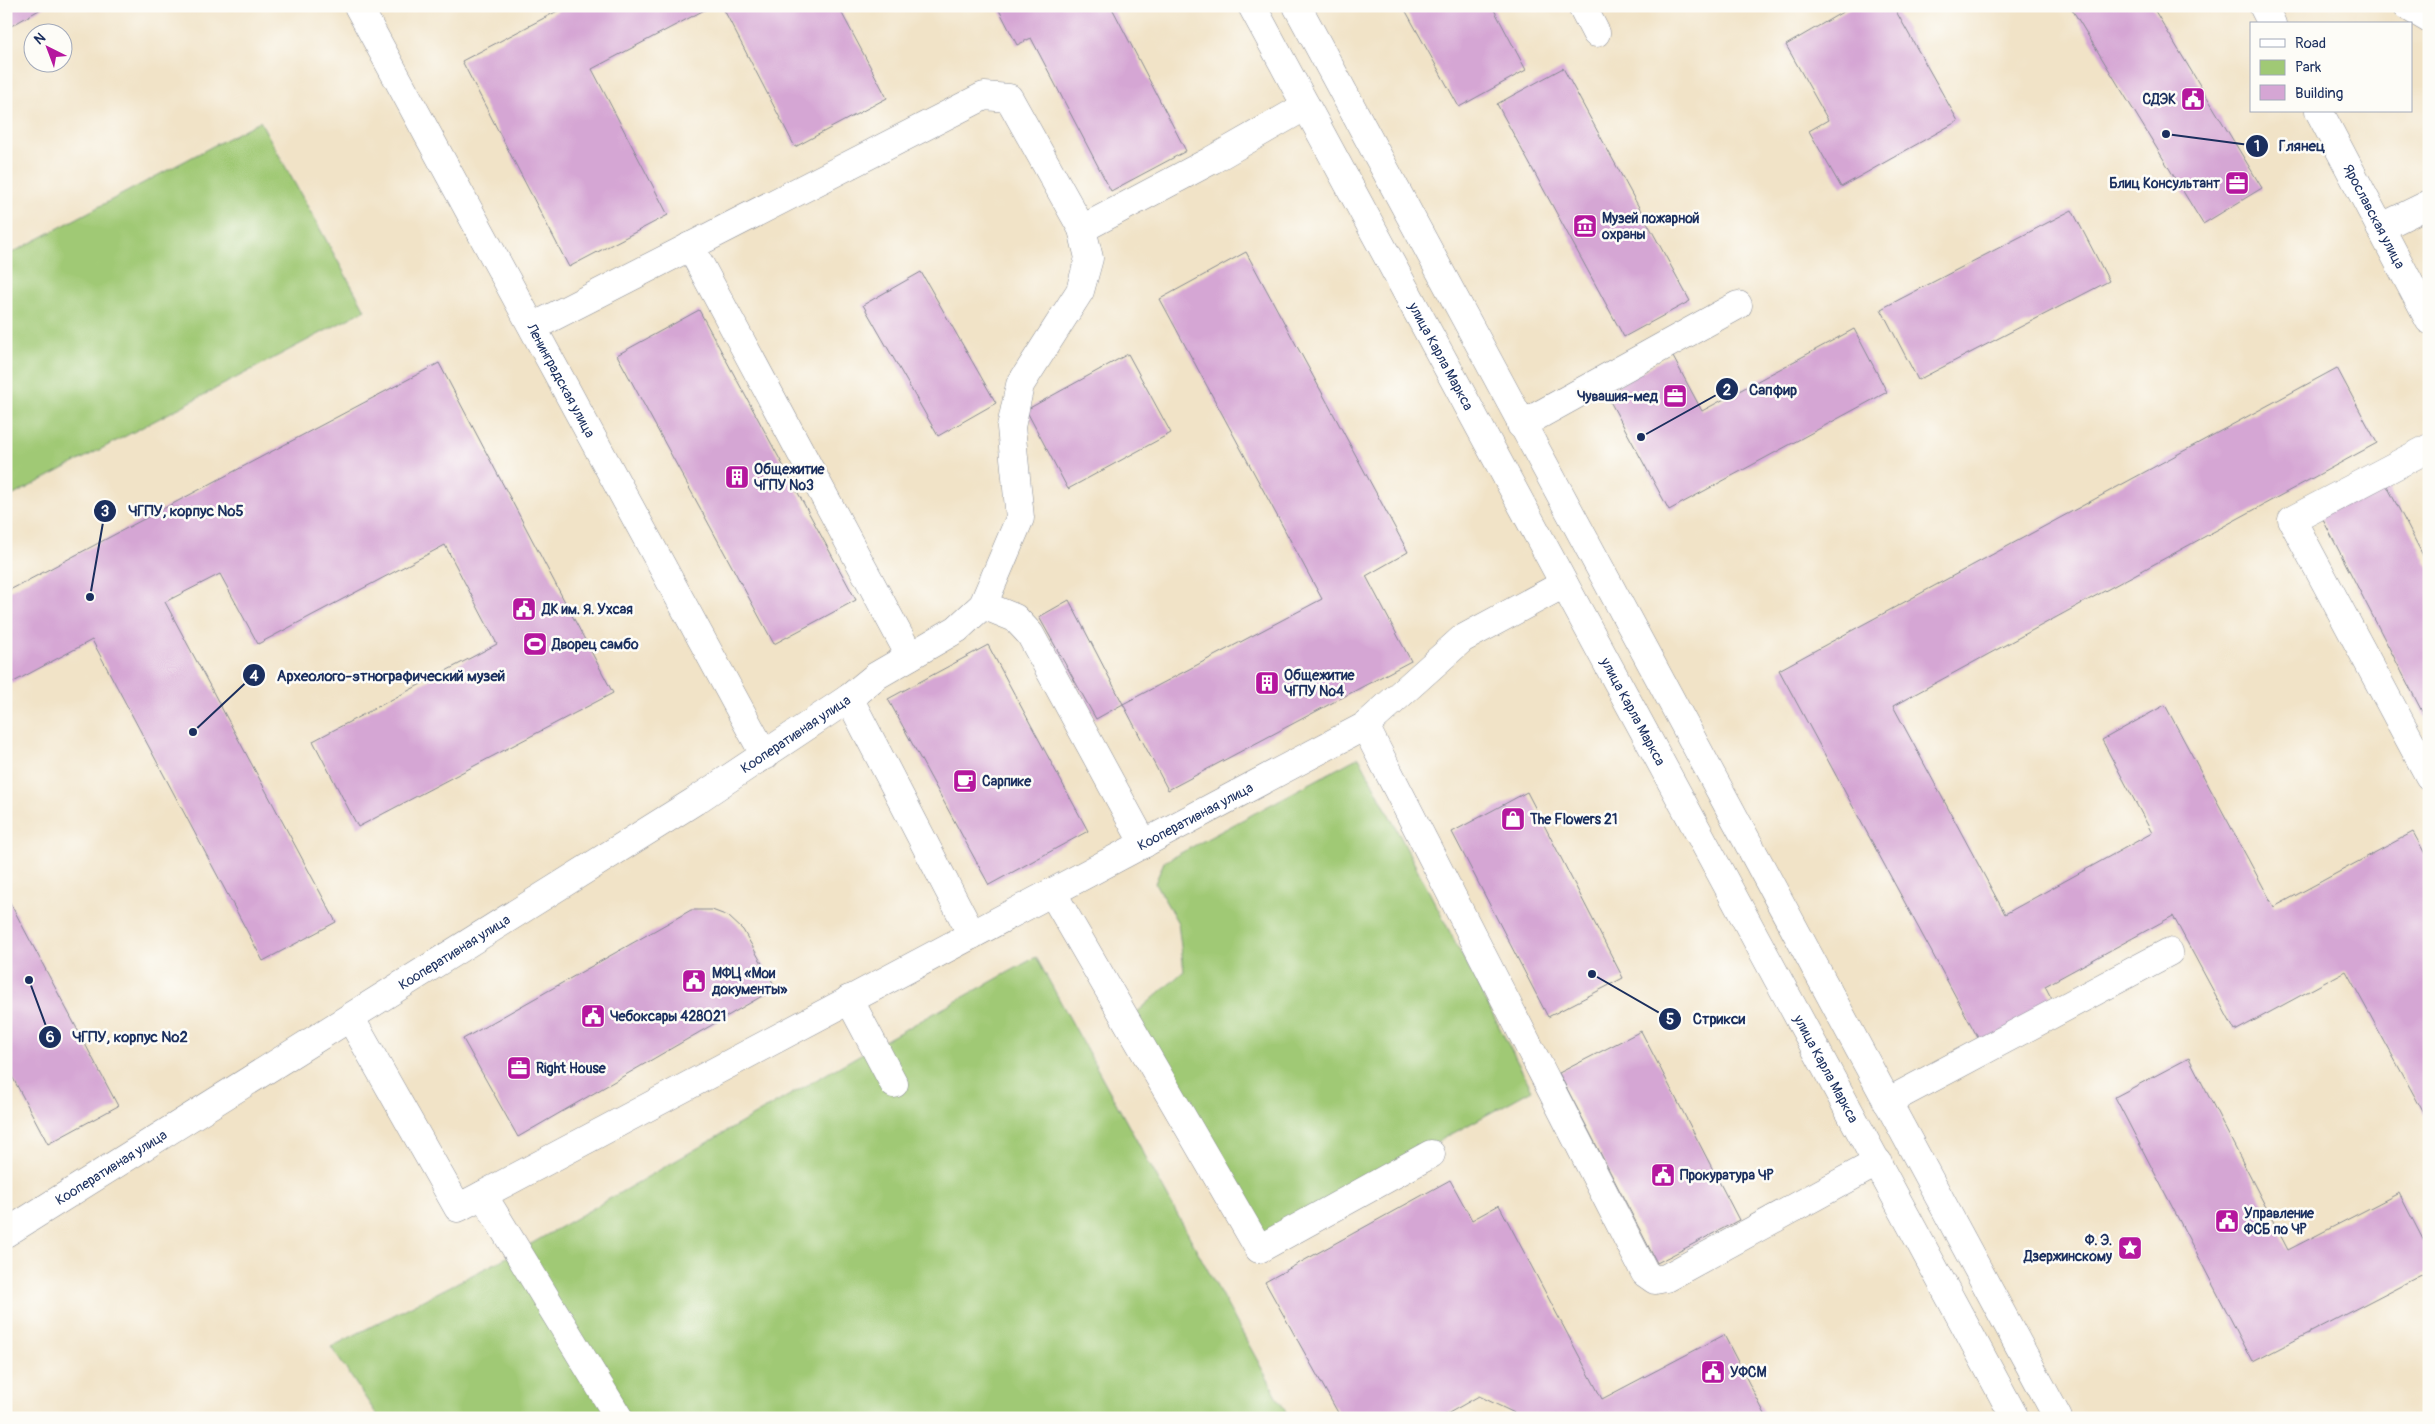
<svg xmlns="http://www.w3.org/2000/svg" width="2435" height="1424" viewBox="0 0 2435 1424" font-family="Pangolin,sans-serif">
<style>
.green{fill:#a0c975;stroke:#5e7c6a}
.building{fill:#d5a6d4}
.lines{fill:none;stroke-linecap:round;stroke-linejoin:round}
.minor-casing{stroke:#868992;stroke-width:29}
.major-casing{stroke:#868992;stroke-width:29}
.minor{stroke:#fff;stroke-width:28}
.major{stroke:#fff;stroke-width:28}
.labels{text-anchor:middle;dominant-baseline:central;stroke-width:5;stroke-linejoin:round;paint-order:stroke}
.poi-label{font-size:14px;font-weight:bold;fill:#1b2f5e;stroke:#fdfcf7;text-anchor:start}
.street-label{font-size:14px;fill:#1b2f5e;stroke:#fdfcf7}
.leader{fill:none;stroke:#1b2f5e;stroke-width:2}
.callout-dot{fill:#1b2f5e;stroke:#fdfcf7;stroke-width:2}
.mark-label{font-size:15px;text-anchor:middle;font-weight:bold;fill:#fff}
.callout-label{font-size:15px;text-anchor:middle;font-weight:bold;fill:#1b2f5e;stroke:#fdfcf7;stroke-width:5;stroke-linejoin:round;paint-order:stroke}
</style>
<rect width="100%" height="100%" fill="#fdfcf7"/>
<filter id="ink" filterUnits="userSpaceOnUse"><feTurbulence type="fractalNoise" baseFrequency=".02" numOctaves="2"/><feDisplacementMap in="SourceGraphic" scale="10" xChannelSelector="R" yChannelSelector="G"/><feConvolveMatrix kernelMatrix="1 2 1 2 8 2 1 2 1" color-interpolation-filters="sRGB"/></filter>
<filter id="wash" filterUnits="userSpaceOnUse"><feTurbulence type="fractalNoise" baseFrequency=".0096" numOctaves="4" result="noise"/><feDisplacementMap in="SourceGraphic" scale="20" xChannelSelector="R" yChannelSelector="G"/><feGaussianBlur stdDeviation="1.12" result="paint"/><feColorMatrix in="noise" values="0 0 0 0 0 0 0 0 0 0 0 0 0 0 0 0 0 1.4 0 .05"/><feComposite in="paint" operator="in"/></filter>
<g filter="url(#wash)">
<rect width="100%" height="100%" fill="#f1e3c7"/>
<g class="green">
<path d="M260 121 365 310 6 499V256Z"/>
<path d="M1359 757 1532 1090 1262 1238 1134 1015 1184 971 1178 923 1155 883 1164 862Z"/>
<path d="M1036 957 1289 1418H379L331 1347 517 1252 875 1046Z"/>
</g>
<g id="blocks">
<g class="building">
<path d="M6 6H46L6 29Z"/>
<path d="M567 6H712L592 69 668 215 569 267 462 61Z"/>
<path d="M722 6H838L887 98 795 147Z"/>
<path d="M997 6H1111L1186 151 1111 191 1031 38 1017 45Z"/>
<path d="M1403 6H1492L1526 70 1459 107Z"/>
<path d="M1853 6H1893L1958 121 1841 187 1809 131 1828 120 1786 45Z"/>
<path d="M2070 6H2152L2262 188 2203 224Z"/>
<path d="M1563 68 1690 301 1624 337 1497 104Z"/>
<path d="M2072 210 2109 281 1918 380 1881 309Z"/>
<path d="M1246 252 1408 552 1366 576 1411 661 1168 790 1123 704 1322 599 1160 299Z"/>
<path d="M921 272 996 403 938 436 863 305Z"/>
<path d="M699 310 856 600 774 644 617 355Z"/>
<path d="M1854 329 1887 392 1669 510 1605 392 1672 355 1702 411Z"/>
<path d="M1128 354 1171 433 1068 489 1026 410Z"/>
<path d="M439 363 613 693 358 827 313 741 497 644 445 545 258 644 220 574 165 602 336 922 263 961 92 640 6 686V592Z"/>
<path d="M2337 368 2377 443 1893 706 2005 914 2152 833 2102 740 2165 705 2274 907 2413 832 2429 861V1116L2426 1117 2346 971 2235 1031 2173 916 2045 986 2056 1007 1983 1047 1779 670Z"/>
<path d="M2384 480 2429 567V725L2320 514Z"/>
<path d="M1069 600 1123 704 1096 719 1039 617Z"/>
<path d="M988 645 1088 831 989 885 888 699Z"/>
<path d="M1527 792 1623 978 1548 1017 1452 832Z"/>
<path d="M6 895 118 1106 48 1144 6 1065Z"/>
<path d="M691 910H712L728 916 743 930 776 988 518 1137 463 1039Z"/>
<path d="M1641 1031 1739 1220 1657 1263 1559 1073Z"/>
<path d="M2189 1058 2288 1250 2399 1193 2429 1251V1271L2253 1362 2115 1097Z"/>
<path d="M1450 1180 1472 1220 1499 1205 1602 1399 1724 1335 1767 1418H1525L1479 1396 1440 1418H1341L1265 1282Z"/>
</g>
</g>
</g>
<g filter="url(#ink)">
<use href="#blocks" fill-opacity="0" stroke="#868992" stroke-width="1"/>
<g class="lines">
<defs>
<g id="minor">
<path id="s1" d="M358 6 765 756"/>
<path d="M1582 6 1596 33"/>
<path d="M2263 6 2272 24"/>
<path d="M2407 6 2429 19"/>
<path id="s2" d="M2319 111 2429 320"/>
<path d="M2380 228 2429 204"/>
<path d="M1082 229 1212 160 1306 106"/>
<path d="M690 246 910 656"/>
<path d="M1521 425 1738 305"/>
<path d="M2429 448 2292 520 2429 776"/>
<path d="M983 605 1015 618 1030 634 1144 844"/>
<path d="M849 698 972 935"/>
<path d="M1365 726 1645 1273 1655 1280 1666 1278 1878 1162"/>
<path d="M1052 892 1259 1249 1431 1154"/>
<path d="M849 999 894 1084"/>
<path id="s3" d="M351 1019 458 1208 1365 726 1462 639 1564 584"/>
<path d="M1887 1102 2169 952"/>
<path d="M483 1195 619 1418"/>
<path id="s4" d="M6 1233 695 801 849 698 876 676 957 629 983 605 1020 518 1011 427 1020 385 1080 291 1089 258 1082 229 1009 98 984 96 533 327"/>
</g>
<g id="major">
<path id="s5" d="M1252 6 2015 1418"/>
<path d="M1297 6 2058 1418"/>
</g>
</defs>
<use href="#minor" class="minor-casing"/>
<use href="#major" class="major-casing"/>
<use href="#minor" class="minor"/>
<use href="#major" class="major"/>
</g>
</g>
<defs>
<symbol id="civic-square" viewBox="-11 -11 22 22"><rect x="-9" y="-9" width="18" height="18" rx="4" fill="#b5179e" stroke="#fdfcf7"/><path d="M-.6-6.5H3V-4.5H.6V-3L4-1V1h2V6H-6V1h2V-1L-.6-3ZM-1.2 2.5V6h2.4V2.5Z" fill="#fff"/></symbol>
<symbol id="office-square" viewBox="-11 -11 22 22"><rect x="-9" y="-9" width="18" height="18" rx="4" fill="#b5179e" stroke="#fdfcf7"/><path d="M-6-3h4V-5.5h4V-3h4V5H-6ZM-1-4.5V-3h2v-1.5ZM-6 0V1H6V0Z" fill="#fff"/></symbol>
<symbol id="museum-square" viewBox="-11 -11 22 22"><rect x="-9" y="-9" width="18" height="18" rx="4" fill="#b5179e" stroke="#fdfcf7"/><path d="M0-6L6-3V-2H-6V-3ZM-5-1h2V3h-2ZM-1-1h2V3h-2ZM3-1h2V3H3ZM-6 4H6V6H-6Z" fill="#fff"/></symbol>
<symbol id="building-square" viewBox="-11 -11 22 22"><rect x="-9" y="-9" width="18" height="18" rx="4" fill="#b5179e" stroke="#fdfcf7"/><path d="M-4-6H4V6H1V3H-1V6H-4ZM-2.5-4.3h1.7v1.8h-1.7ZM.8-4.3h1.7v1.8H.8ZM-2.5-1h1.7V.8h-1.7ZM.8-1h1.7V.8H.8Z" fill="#fff"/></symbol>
<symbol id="stadium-square" viewBox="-11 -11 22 22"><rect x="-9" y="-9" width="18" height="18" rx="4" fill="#b5179e" stroke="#fdfcf7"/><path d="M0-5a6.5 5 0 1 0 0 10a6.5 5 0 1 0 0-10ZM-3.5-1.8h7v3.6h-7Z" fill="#fff"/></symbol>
<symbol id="cafe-square" viewBox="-11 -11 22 22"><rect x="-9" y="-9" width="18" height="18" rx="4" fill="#b5179e" stroke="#fdfcf7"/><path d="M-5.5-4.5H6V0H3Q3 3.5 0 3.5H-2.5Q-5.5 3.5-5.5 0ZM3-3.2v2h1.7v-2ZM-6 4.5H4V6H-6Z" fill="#fff"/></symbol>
<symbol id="shop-square" viewBox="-11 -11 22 22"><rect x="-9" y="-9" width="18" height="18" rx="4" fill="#b5179e" stroke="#fdfcf7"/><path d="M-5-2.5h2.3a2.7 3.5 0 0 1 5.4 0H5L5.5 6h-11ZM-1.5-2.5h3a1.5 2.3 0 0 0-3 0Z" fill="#fff"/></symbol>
<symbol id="sight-square" viewBox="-11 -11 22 22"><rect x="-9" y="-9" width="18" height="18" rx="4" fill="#b5179e" stroke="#fdfcf7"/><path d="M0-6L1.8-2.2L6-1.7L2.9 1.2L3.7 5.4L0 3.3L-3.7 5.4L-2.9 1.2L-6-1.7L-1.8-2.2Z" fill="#fff"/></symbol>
</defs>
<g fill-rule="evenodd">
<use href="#civic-square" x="2179" y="85" width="28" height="28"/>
<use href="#office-square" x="2223" y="169" width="28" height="28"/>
<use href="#museum-square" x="1571" y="212" width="28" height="28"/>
<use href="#office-square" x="1661" y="382" width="28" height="28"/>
<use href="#building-square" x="723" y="463" width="28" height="28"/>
<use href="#civic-square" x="510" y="595" width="28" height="28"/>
<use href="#stadium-square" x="521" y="630" width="28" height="28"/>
<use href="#building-square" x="1253" y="669" width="28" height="28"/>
<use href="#cafe-square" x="951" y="767" width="28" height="28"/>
<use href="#shop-square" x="1499" y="805" width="28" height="28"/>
<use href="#civic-square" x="680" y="967" width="28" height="28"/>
<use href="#civic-square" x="579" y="1002" width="28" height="28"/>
<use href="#office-square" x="505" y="1054" width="28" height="28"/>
<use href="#civic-square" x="1649" y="1161" width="28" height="28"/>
<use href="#civic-square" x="2213" y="1207" width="28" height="28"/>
<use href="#sight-square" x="2116" y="1234" width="28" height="28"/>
<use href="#civic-square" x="1699" y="1358" width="28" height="28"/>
</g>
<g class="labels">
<g class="poi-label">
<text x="2176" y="99" text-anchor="end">СДЭК</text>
<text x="2220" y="183" text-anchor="end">Блиц Консультант</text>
<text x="1602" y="218">Музей пожарной<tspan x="1602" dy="16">охраны</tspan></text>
<text x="1658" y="396" text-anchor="end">Чувашия-мед</text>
<text x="754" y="469">Общежитие<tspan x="754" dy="16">ЧГПУ №3</tspan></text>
<text x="542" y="609">ДК им. Я. Ухсая</text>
<text x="552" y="644">Дворец самбо</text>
<text x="1284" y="675">Общежитие<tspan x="1284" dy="16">ЧГПУ №4</tspan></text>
<text x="982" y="781">Сарпике</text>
<text x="1530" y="819">The Flowers 21</text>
<text x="712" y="973">МФЦ «Мои<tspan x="712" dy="16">документы»</tspan></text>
<text x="610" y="1016">Чебоксары 428021</text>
<text x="536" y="1068">Right House</text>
<text x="1680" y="1175">Прокуратура ЧР</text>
<text x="2244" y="1213">Управление<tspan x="2244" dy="16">ФСБ по ЧР</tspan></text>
<text x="2112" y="1240" text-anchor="end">Ф. Э.<tspan x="2112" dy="16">Дзержинскому</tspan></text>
<text x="1730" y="1372">УФСМ</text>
</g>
<g class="street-label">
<text stroke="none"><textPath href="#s2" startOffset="119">Ярославская улица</textPath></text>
<text stroke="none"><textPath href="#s5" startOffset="398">улица Карла Маркса</textPath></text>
<text stroke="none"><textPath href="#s1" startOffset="426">Ленинградская улица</textPath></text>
<text stroke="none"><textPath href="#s5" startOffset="802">улица Карла Маркса</textPath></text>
<text stroke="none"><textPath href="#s4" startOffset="934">Кооперативная улица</textPath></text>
<text stroke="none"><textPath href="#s3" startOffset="1052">Кооперативная улица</textPath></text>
<text stroke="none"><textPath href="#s4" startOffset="529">Кооперативная улица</textPath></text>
<text stroke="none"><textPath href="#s5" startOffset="1208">улица Карла Маркса</textPath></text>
<text stroke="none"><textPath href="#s4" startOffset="124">Кооперативная улица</textPath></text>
</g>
</g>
<path class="leader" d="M2166 134L2257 146M1641 437L1727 389M90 597L105 511M193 732L254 675M1592 974L1670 1019M29 980L50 1037"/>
<g class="callout-dot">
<circle cx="2166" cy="134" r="5"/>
<circle cx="1641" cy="437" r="5"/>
<circle cx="90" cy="597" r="5"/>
<circle cx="193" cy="732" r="5"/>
<circle cx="1592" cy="974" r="5"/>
<circle cx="29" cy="980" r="5"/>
<circle cx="2257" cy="146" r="12"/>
<circle cx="1727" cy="389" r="12"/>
<circle cx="105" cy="511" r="12"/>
<circle cx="254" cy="675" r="12"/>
<circle cx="1670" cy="1019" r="12"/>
<circle cx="50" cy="1037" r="12"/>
</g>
<g class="mark-label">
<text x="2257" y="151">1</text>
<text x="1727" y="395">2</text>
<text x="105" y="516">3</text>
<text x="254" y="681">4</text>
<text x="1670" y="1024">5</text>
<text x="50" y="1042">6</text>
</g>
<g class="callout-label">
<text x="2302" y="151">Глянец</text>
<text x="1773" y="395">Сапфир</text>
<text x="186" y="516">ЧГПУ, корпус №5</text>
<text x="391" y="681">Археолого-этнографический музей</text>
<text x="1719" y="1024">Стрикси</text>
<text x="130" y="1042">ЧГПУ, корпус №2</text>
</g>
<rect width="2435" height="1424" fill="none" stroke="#fdfcf7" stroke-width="25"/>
<rect x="2250" y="22" width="162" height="90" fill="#fdfcf7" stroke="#a3aaba"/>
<rect x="2260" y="39" width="25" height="8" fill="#ffffff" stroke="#a3aaba"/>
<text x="2295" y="48" font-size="15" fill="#1b2f5e">Road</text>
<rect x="2260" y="60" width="25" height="15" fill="#a0c975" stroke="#a3aaba"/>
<text x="2295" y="72" font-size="15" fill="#1b2f5e">Park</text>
<rect x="2260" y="85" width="25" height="15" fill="#d5a6d4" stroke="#a3aaba"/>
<text x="2295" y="98" font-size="15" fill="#1b2f5e">Building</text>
<g transform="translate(48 48) rotate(318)"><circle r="24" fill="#fdfcf7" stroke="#a3aaba"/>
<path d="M0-4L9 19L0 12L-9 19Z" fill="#b5179e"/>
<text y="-8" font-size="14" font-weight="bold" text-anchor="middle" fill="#1b2f5e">N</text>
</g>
</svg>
